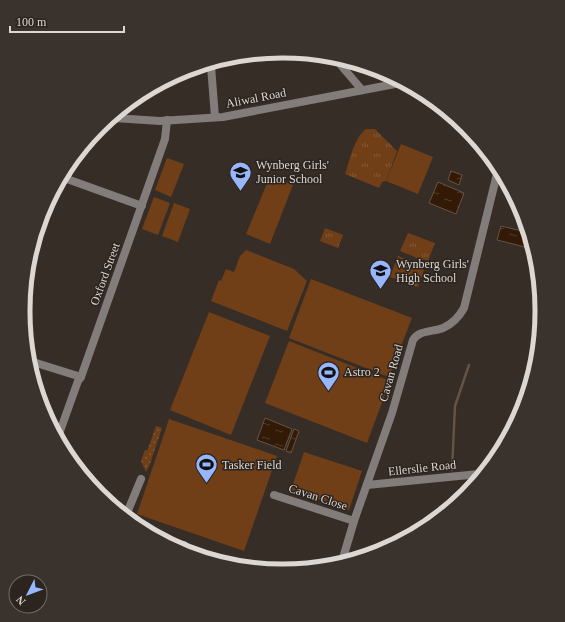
<svg xmlns="http://www.w3.org/2000/svg" width="565" height="622" viewBox="0 0 565 622" font-family="'Times New Roman',serif">
<style>
.grass{fill:url(#grass-tufts)}
.park{fill:url(#park-dots)}
.pitch{fill:#703f17}
.water{fill:url(#water-ripples);stroke:#655344}
.lines{fill:none;stroke-linecap:round;stroke-linejoin:round}
.stream{stroke:#655344;stroke-width:2.5}
.minor{stroke:#827d7a;stroke-width:8}
.tertiary{stroke:#827d7a;stroke-width:8}
.labels{text-anchor:middle;dominant-baseline:central;stroke-width:3;stroke-linejoin:round;paint-order:stroke}
.street-label{font-size:12px;fill:#ddd7d3;stroke:#2c241e}
.poi-label{font-size:12px;fill:#ddd7d3;stroke:#2c241e;text-anchor:start}
.rim{fill:none;stroke:#ddd7d3;stroke-width:5}
</style>
<defs>
<pattern id="grass-tufts" width="24" height="20" patternUnits="userSpaceOnUse"><rect width="24" height="20" fill="#703f17"/><path d="M3 7l-1-3M5 7V3M7 7l1-3M15 17l-1-3M17 17v-4M19 17l1-3" fill="none" stroke="#845a38"/></pattern>
<pattern id="park-dots" width="8" height="8" patternUnits="userSpaceOnUse"><rect width="8" height="8" fill="#703f17"/><path d="M2 2h.1M6 6h.1" fill="none" stroke="#845a38" stroke-width="1.8" stroke-linecap="round"/></pattern>
<pattern id="water-ripples" width="26" height="14" patternUnits="userSpaceOnUse"><rect width="26" height="14" fill="#321a07"/><path d="M2 4q2-2 4 0t4 0M15 11q2-2 4 0t4 0" fill="none" stroke="#4f3b2a"/></pattern>
</defs>
<rect width="100%" height="100%" fill="#362d27"/>
<g class="grass">
<path d="M366 129H375L397 151 386 181 382 182 379 188 345 174C350 160 354 138 366 129Z"/>
<path d="M325 228 343 235 338 248 320 241Z"/>
<path d="M408 233 435 243 428 261 423 259 422 260 400 251Z"/>
<path d="M398 256 421 265 420 267 424 270 418 287 390 277Z"/>
</g>
<path class="park" d="M156 426 162 428 150 464 146 472 141 461 145 450 147 451Z"/>
<g class="pitch">
<path d="M401 144 433 157 418 194 386 181Z"/>
<path d="M167 158 184 164 171 197 155 190Z"/>
<path d="M270 176 293 185 270 244 246 234Z"/>
<path d="M154 197 170 203 158 235 142 229Z"/>
<path d="M174 203 190 209 178 242 162 236Z"/>
<path d="M246 250 294 269 307 281 287 331 211 301 219 280 221 281 226 269 234 272 240 256Z"/>
<path d="M311 279 412 318 389 377 289 338Z"/>
<path d="M209 312 270 336 231 435 170 410Z"/>
<path d="M289 341 390 381 367 443 265 403Z"/>
<path d="M169 419 277 456 244 551 137 514Z"/>
<path d="M304 452 362 471 349 510 291 490Z"/>
</g>
<g class="water">
<path d="M451 171 462 175 459 185 448 180Z"/>
<path d="M438 182 464 193 456 214 429 203Z"/>
<path d="M501 226 526 232 527 238 525 247 497 240Z"/>
<path d="M265 418 292 429 284 450 257 440Z"/>
<path d="M294 429 299 431 291 453 286 451Z"/>
</g>
<g class="lines">
<path class="stream" d="M452 470 455 406 469 365"/>
<g class="minor">
<path d="M339 63 362 90"/>
<path d="M211 66 215 117"/>
<path d="M67 179 142 206"/>
<path d="M33 362 81 377"/>
<path d="M59 434 78 381 81 377 165 139 167 120"/>
<path d="M367 485 479 474"/>
<path d="M274 495 354 521"/>
<path d="M127 513 141 479"/>
<path d="M182 550 184 545"/>
<path d="M343 558 354 521 392 413 413 340C419 330 433 332 443 328 452 324 459 317 464 308L497 174"/>
</g>
<path class="tertiary" d="M114 118 160 121 223 117 400 83"/>
</g>
<defs>
<symbol id="school-pin" viewBox="-11 -11 22 30"><path d="M0 17L-7.5 6A9.5 9.5 0 1 1 7.5 6Z" fill="#97b6fd" stroke="#2c241e"/><path d="M0-5L7-2L0 1L-7-2ZM-4 1L0 2.5L4 1V4Q0 6-4 4Z" fill="#111"/></symbol>
<symbol id="stadium-pin" viewBox="-11 -11 22 30"><path d="M0 17L-7.5 6A9.5 9.5 0 1 1 7.5 6Z" fill="#97b6fd" stroke="#2c241e"/><path d="M0-5a6.5 5 0 1 0 0 10a6.5 5 0 1 0 0-10ZM-3.5-1.8h7v3.6h-7Z" fill="#111"/></symbol>
</defs>
<g fill-rule="evenodd">
<use href="#school-pin" x="228" y="160" width="25" height="34"/>
<use href="#school-pin" x="368" y="258" width="25" height="34"/>
<use href="#stadium-pin" x="316" y="360" width="25" height="34"/>
<use href="#stadium-pin" x="194" y="452" width="25" height="34"/>
</g>
<g class="labels">
<g class="street-label">
<text transform="translate(256 98) rotate(-11)">Aliwal Road</text>
<text transform="translate(105 274) rotate(-70)">Oxford Street</text>
<text transform="translate(391 373) rotate(-74)">Cavan Road</text>
<text transform="translate(422 468) rotate(-6)">Ellerslie Road</text>
<text transform="translate(318 497) rotate(18)">Cavan Close</text>
</g>
<g class="poi-label">
<text x="256" y="165">Wynberg Girls'<tspan x="256" dy="14">Junior School</tspan></text>
<text x="396" y="264">Wynberg Girls'<tspan x="396" dy="14">High School</tspan></text>
<text x="344" y="372">Astro 2</text>
<text x="222" y="465">Tasker Field</text>
</g>
</g>
<path d="M0 0H565V622H0ZM282 58H283A252 252 0 0 1 535 310V312A252 252 0 0 1 283 564H282A252 252 0 0 1 30 312V310A252 252 0 0 1 282 58Z" fill="#3a322c" fill-rule="evenodd"/>
<path class="rim" d="M282 58H283A252 252 0 0 1 535 310V312A252 252 0 0 1 283 564H282A252 252 0 0 1 30 312V310A252 252 0 0 1 282 58Z"/>
<g transform="translate(28 594) rotate(228)"><circle r="19" fill="#2c241e" stroke="#736c66"/>
<path d="M0-3L7 15L0 10L-7 15Z" fill="#97b6fd"/>
<text y="-6" font-size="11" font-weight="bold" text-anchor="middle" fill="#ddd7d3">N</text>
</g>
<path d="M10 26v6h114v-6" fill="none" stroke="#ddd7d3" stroke-width="2"/>
<text x="16" y="26" font-size="12" fill="#ddd7d3" stroke="#2c241e" stroke-width="3" paint-order="stroke">100 m</text>
</svg>
